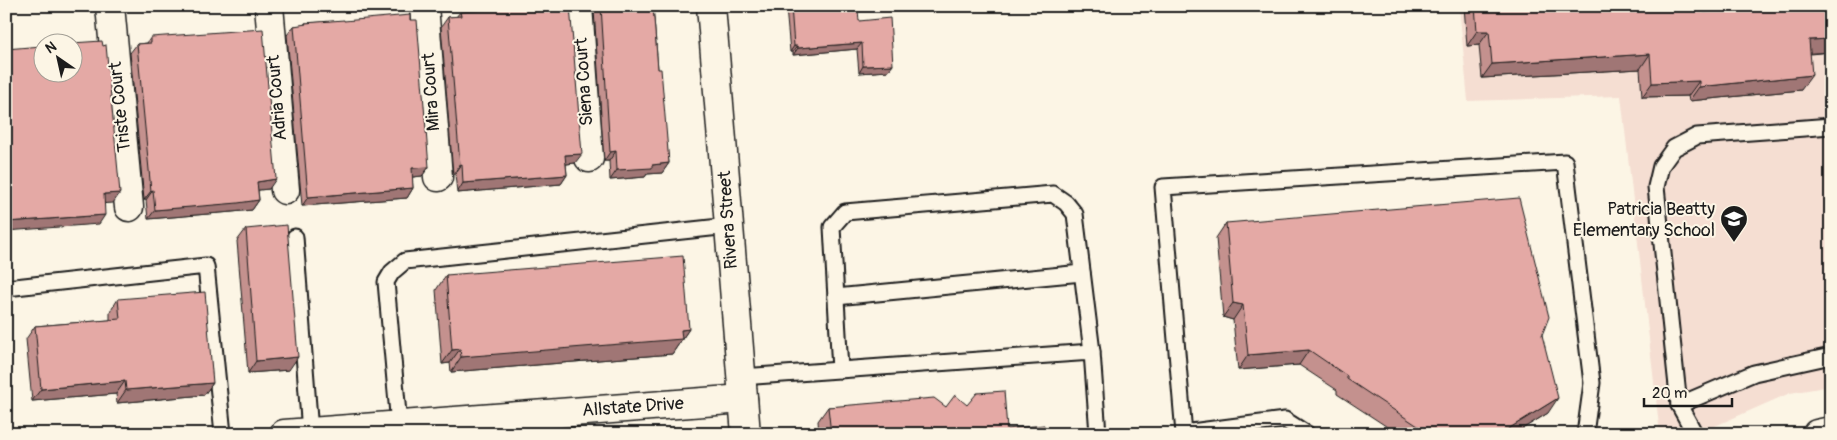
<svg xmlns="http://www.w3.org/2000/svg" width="1837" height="440" viewBox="0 0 1837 440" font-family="Pangolin,sans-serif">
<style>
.built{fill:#f5ded2}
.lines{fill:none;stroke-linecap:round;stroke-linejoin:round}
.lane-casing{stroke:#1c1c1c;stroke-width:19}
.street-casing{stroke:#1c1c1c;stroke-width:31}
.secondary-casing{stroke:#1c1c1c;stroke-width:31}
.lane{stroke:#fcf5e5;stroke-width:15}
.street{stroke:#fcf5e5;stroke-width:28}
.secondary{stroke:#fcf5e5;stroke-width:28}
.wall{fill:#c4918e;stroke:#1c1c1c}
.shaded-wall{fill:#a07674;stroke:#1c1c1c}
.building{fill:#e4a9a5;stroke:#1c1c1c}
.labels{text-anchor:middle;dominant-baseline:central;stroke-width:4;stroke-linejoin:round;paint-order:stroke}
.street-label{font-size:18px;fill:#1c1c1c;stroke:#fcf5e5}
.poi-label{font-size:18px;fill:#1c1c1c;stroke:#fcf5e5;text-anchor:end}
</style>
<rect width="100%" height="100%" fill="#fcf5e5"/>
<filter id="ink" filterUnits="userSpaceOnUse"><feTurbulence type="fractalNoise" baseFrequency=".02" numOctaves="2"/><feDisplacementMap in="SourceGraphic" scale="10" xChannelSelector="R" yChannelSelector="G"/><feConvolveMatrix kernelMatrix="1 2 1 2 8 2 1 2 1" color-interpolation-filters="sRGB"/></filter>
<g filter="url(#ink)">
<path class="built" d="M1459 6H1831V386L1790 393 1697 434H1660L1621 96 1468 101Z"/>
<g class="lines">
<defs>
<g id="lane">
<path d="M295 237 310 432"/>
<path d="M6 288 206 266 223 434"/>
<path d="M836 297 1082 273"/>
<path d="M840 370 832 227 845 212 1053 194 1066 203 1075 214 1092 352"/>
<path d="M741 377 1092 352 1098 434"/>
<path d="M1679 405 1754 373 1831 356"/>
<path d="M399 425 386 282 392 272 405 261 729 226"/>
<path d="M1183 433 1285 420 1307 434"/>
<path d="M1184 434 1163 187 1565 162 1592 383 1585 434"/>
<path d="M1695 434 1679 405 1656 187 1661 166 1674 148 1697 136 1831 126"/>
</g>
<g id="street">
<path d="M110 6 129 207"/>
<path d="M269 6 285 190"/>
<path d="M424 6 438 177"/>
<path d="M578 6 589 158"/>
<path d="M284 434 743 399"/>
<path d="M1817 434 1831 431"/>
</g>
<path id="secondary" d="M711 6 746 434"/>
</defs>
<use href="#lane" class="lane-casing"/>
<use href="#street" class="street-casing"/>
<use href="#secondary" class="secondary-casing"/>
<use href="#lane" class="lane"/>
<use href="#street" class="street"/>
<use href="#secondary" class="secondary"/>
</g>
<g class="wall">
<path d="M597 6H653L658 69 669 163 662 173 647 174 645 177 610 180 609 161H604L594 10Z"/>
<path d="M787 6H841V11L859 21 893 65 888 71 859 73 857 49 793 55V52H790L786 8Z"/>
<path d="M1464 6H1703L1704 12 1748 9 1749 6H1831V52L1810 54 1801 90 1689 101 1688 96 1642 97 1640 69 1482 78 1479 45 1467 46Z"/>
<path d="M460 12 575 163 566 164 567 175 561 184 457 193 455 174H453L441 27 448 17H456Z"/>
<path d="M344 21 429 167 422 176 412 177 413 188 407 198 302 206 287 35 294 26 304 25 305 23Z"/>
<path d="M151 37 269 189 258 190 259 200 252 210 232 212 148 219 146 200H144L130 53 137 44 147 43Z"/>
<path d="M1226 223 1542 335 1548 413 1514 434H1398L1337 394V390L1299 365 1238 370 1233 320 1223 317 1216 238Z"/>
<path d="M246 229 289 370 248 373 237 241Z"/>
<path d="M446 275 689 329 672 354 451 372 450 363 442 364 436 290Z"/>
<path d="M118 299 213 383 204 395 117 403 116 394 32 401 26 339 35 326 110 320V312Z"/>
<path d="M967 405 1007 429 1045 434H819L818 421 828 407H946Z"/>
</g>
<g class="shaded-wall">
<path d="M1477 31H1489L1479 45 1467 46Z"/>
<path d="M1831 39V52L1799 54 1809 40Z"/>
<path d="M862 43 857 49 793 55 798 48Z"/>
<path d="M794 46H797L793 52H790Z"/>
<path d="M1650 54 1640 69 1482 78 1492 64Z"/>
<path d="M893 65 888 71 859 73 863 66Z"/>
<path d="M1812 75 1801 90 1689 101 1699 87Z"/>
<path d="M1699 81 1688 96 1642 97 1652 83Z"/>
<path d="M616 151 609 161H604L610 152Z"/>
<path d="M582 154 575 163 559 165 565 155Z"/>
<path d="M669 163 662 173 647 174 645 177 610 180 617 170 652 165Z"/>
<path d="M462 164 455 174H453L460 165Z"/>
<path d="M429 167 422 176 405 178 412 168Z"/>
<path d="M567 175 561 184 457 193 463 183Z"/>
<path d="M276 179 269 189 250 191 257 182Z"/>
<path d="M413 188 407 198 302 206 308 197Z"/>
<path d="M153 190 146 200H144L151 191Z"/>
<path d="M120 193 113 203 97 204 104 194Z"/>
<path d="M259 200 252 210 232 212 148 219 155 210Z"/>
<path d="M105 215 99 224 6 231V222Z"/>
<path d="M1233 303 1243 305 1233 320 1223 317Z"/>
<path d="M689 329 672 354 451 372 461 357Z"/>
<path d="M460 349 450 363 442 364 452 350Z"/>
<path d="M1309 350 1299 365 1238 370 1248 355Z"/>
<path d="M298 357 289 370 248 373 256 361Z"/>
<path d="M125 381 116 394 32 401 41 389Z"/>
<path d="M213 383 204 395 117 403 126 390Z"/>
<path d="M1558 398 1548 413 1514 434H1500Z"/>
</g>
<g class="building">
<path d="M535 6H570L582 154 565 155 567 175 463 183 462 164 460 165 448 17 461 16 460 12Z"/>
<path d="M601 6H653L658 69H661L669 163 652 165V168L617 170 616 151 610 152Z"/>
<path d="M791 6H841V11L858 10 859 21 890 18 893 65 863 66 862 43 798 48 797 46H794Z"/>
<path d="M1475 6H1703L1704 12 1752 9 1751 6H1831V39L1809 40 1812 75 1699 87V81L1652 83 1650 54 1492 64 1489 31H1477Z"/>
<path d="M410 15V20H417L429 167 412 168 413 188 308 197 294 26 306 24 305 23 344 20V21Z"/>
<path d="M263 29 276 179 257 182 259 200 238 203 155 210 153 190 151 191 137 44 151 43V37Z"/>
<path d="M102 41 103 46 106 45 120 193 104 194 105 215 6 222V49L42 46V72H72V43Z"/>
<path d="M1519 198 1549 317 1542 335 1558 398 1500 434H1430L1347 379V376L1309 350 1248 355 1243 305 1233 303 1226 223Z"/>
<path d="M287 225 298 357 256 361 246 229Z"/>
<path d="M683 256 689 329 681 330 682 339 461 357 460 349 452 350 446 275Z"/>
<path d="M205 292 213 383 126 390 125 381 41 389 35 326 120 319 118 299Z"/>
<path d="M1004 391 1007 429 1044 425 1045 434H831L828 407 934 398 946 407 955 395 967 405 977 393Z"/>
</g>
</g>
<defs>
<symbol id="school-pin" viewBox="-11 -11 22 30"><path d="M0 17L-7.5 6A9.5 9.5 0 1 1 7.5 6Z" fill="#1c1c1c" stroke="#fcf5e5"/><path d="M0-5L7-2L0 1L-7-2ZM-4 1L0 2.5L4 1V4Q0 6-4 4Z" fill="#fff"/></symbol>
</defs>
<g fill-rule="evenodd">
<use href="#school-pin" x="1718" y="203" width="32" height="43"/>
</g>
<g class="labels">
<g class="street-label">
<text transform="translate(584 82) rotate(-94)">Siena Court</text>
<text transform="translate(431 92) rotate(-94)">Mira Court</text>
<text transform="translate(277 98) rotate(-95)">Adria Court</text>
<text transform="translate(120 107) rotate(-96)">Triste Court</text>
<text transform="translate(728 220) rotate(-94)">Rivera Street</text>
<text transform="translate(633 407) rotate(-4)">Allstate Drive</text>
</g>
<g class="poi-label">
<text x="1715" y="209">Patricia Beatty<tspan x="1715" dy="21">Elementary School</tspan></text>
</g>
</g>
<rect width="1837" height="440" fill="none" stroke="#fcf5e5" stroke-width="25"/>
<rect x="12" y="12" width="1812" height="415" fill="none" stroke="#1c1c1c" stroke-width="2" filter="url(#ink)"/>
<g transform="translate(58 58) rotate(326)"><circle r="24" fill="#fcf5e5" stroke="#a29e95"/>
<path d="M0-4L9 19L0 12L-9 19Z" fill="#1c1c1c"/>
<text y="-8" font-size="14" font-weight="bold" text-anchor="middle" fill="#1c1c1c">N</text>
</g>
<path d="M1644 398v8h88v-8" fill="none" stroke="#1c1c1c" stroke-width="2.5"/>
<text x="1652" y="398" font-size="15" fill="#1c1c1c" stroke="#fcf5e5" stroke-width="4" paint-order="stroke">20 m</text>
</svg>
